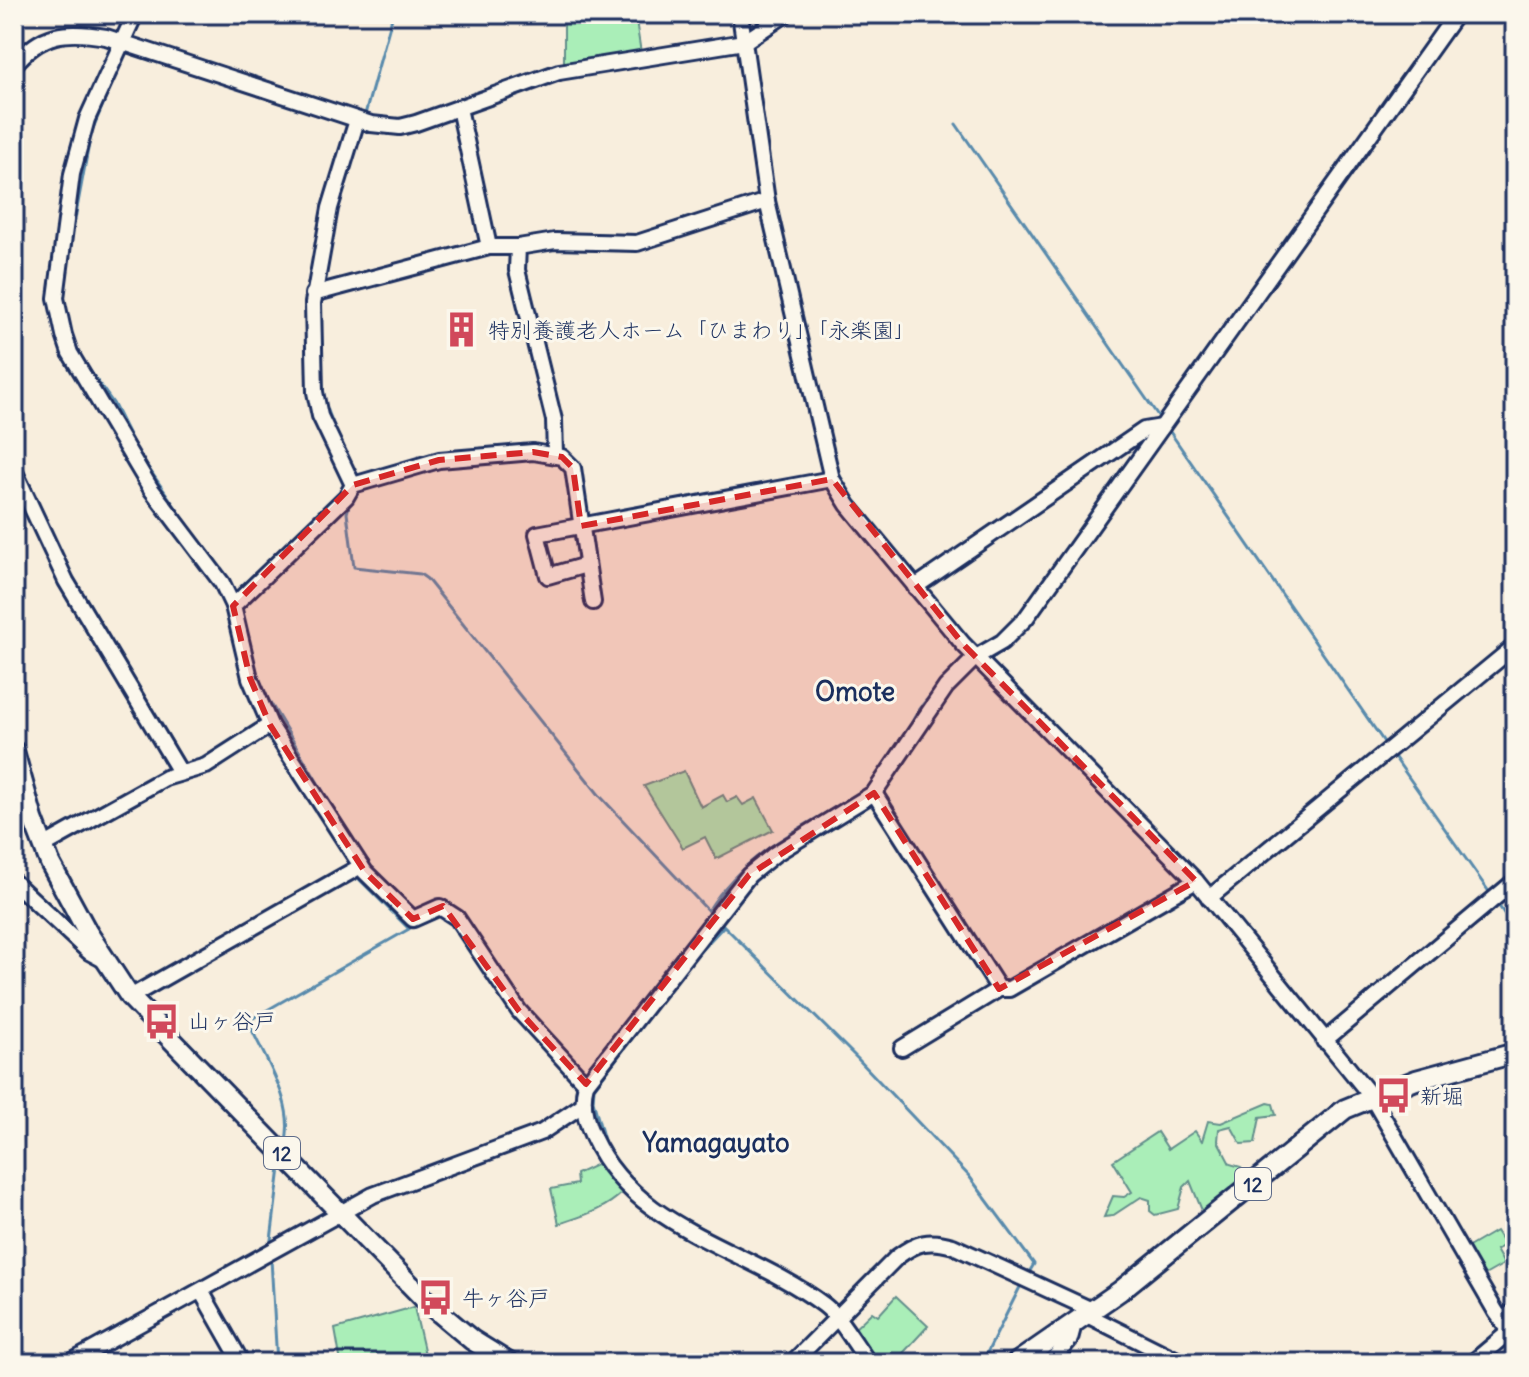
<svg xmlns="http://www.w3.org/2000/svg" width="1529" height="1377" viewBox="0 0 1529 1377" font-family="Delius,'Klee One',sans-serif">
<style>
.green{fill:#aaeeb8;stroke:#628e8b;stroke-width:2}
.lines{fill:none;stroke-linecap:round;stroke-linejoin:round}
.stream{stroke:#588aac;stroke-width:3}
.minor-casing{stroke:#1b2f5e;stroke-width:20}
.major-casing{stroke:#1b2f5e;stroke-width:24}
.minor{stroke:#fbf7ec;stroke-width:14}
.major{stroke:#fbf7ec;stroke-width:18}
.marked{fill:#d62828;fill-opacity:0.2;stroke:#d62828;stroke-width:6;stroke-dasharray:16 10;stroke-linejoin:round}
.labels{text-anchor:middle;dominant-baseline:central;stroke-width:6;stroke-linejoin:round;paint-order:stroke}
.shield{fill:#fbf7ec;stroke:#5e6b89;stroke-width:2}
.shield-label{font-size:20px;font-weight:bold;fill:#1b2f5e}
.poi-label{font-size:22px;fill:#1b2f5e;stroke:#fbf7ec;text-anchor:start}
.quarter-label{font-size:26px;font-weight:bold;fill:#1b2f5e;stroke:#fbf7ec}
</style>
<rect width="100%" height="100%" fill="#f8eedd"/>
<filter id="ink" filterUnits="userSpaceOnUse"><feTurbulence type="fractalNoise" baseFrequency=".0125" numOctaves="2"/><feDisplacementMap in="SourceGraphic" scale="16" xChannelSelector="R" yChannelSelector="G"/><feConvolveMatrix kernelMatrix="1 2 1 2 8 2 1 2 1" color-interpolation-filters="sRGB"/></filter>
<g filter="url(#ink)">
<g class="green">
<path d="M564 14H635L641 53 564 63Z"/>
<path d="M684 771 701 807 723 795 727 802 737 797 743 805 756 798 773 830 716 859 705 837 683 848 644 786Z"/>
<path d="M1268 1103 1273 1104 1276 1115 1260 1117 1255 1143 1241 1144 1231 1126 1219 1129 1218 1141 1230 1164 1241 1167 1244 1177 1203 1213 1190 1181 1184 1187 1178 1209 1155 1215 1150 1211V1200L1141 1197 1112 1216 1104 1217 1113 1196 1124 1197 1132 1192 1113 1161 1157 1132 1168 1149 1195 1131 1202 1141 1208 1121 1221 1123Z"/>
<path d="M602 1162 623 1192C605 1210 582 1216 559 1224L551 1189 577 1184 576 1174Z"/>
<path d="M1496 1231 1505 1245 1496 1250 1504 1264 1483 1276 1467 1248Z"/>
<path d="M896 1296 928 1326 894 1363H875L852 1331 872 1312 878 1316Z"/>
<path d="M414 1307 427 1363H341L335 1329Z"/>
</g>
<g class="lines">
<g class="stream">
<path d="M136 29 143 14"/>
<path d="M364 118 393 14"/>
<path d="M956 124 1161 420"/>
<path d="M1373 143 1465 14"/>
<path d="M335 218 355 149"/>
<path d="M70 246 91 133 121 62"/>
<path d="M64 289 65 305"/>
<path d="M321 356 322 395 338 437"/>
<path d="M83 361 113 403 138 453 236 595"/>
<path d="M1168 429 1386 745"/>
<path d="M350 502 347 513 354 567 420 574 427 579 600 796 711 914"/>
<path d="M986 658H993L1023 631"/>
<path d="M254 665 258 680"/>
<path d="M945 678 966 655"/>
<path d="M261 687 359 852"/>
<path d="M904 737 919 709 940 684"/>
<path d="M1393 755 1492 896"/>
<path d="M861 793 873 783"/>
<path d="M1496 902 1515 929"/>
<path d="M708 911C743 855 798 829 854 797"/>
<path d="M720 922 858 1059 969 1176 1034 1264 1028 1274"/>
<path d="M605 1144 593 1101 594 1088 692 960 723 927"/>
<path d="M285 1145C297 1103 264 1059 248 1021L409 929 356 876"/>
<path d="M667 1209 737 1248"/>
<path d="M270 1248 281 1160"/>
<path d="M271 1259 277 1363"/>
<path d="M810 1288 830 1301"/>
<path d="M982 1363 1022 1283"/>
</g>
<defs>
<g id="minor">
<path d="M135 14 87 119 72 174 56 298 64 335 70 353 151 489 222 583 233 606 250 678 270 725 365 872 413 919 440 907 457 918 519 1011 586 1084"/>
<path d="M740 14 767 201 832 479 848 505 963 644 1196 881 1371 1096 1496 1312 1515 1338"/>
<path d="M14 65C42 32 66 30 106 37L371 124 400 127 416 123 559 72 744 42 786 14"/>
<path d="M459 108 489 247"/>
<path d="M357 120 330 208 313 303 315 392 320 416 353 485 439 460 533 452 562 457 573 468 593 602"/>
<path d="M313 294 489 247H518"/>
<path d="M555 454 554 420 517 270 518 247 555 241 637 243 767 201"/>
<path d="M14 470 66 581 180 772"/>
<path d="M586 565 548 576 537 534 832 479"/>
<path d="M915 587 1144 430 1162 427"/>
<path d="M233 606 346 497 353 485"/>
<path d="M874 793 999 989H1009L1196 881"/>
<path d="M43 846 165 778 206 766 270 725"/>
<path d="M14 882 89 952 104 960"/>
<path d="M1209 898 1515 646"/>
<path d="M130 997 361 866"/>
<path d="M1324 1041 1515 881"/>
<path d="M902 1048 999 989"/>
<path d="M201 1291 242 1363"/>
<path d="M1087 1315 1183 1363"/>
<path d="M1502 1320 1515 1310"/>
<path d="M69 1363 373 1195 542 1132 584 1104"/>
<path d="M792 1363 897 1257C917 1242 929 1239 953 1246L1092 1310"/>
<path d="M869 1363C855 1345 842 1319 824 1305 747 1247 636 1231 593 1137 585 1120 581 1101 586 1084L749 875 775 854 874 793 946 687 976 657 1002 642 1026 618 1456 14"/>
<path d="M1050 1363 1070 1339 1074 1324"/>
<path d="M1472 1363 1510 1331"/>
</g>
<g id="major">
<path d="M14 751 33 819 50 863 88 933 130 997 429 1304 472 1340 509 1363"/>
<path d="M1016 1363 1120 1291 1345 1109 1416 1080 1515 1053"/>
</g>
</defs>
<use href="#minor" class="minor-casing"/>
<use href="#major" class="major-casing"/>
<use href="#minor" class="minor"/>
<use href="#major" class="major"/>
</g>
</g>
<path class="marked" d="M533 452 562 457 573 468 581 526 832 479 963 644 1196 881 999 989 874 793 749 875 586 1084 519 1011 443 906 413 919 365 872 270 725 250 678 233 606 353 485 439 460Z"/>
<defs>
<symbol id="building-bare" viewBox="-9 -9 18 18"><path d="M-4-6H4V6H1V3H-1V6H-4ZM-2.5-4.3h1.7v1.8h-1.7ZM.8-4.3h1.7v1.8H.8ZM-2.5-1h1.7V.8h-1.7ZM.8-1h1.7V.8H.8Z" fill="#d1495b" stroke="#fbf7ec" stroke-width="2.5" paint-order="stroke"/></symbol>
<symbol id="bus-bare" viewBox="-9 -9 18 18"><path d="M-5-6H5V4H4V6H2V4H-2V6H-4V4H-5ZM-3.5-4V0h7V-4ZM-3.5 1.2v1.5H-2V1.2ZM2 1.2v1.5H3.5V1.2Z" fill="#d1495b" stroke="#fbf7ec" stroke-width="2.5" paint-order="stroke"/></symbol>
</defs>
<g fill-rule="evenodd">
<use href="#building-bare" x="436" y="304" width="51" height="51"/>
<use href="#bus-bare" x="136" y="996" width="51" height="51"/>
<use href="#bus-bare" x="1368" y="1070" width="51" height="51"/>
<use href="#bus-bare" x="410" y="1272" width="51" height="51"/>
</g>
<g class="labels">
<g class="shield">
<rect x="264" y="1137" width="36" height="32" rx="6"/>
<rect x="1235" y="1168" width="36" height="32" rx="6"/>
</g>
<g class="shield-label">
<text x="282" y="1153">12</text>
<text x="1253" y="1184">12</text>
</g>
<g class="poi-label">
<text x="488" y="330">特別養護老人ホーム「ひまわり」「永楽園」</text>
<text x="188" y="1021">山ヶ谷戸</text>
<text x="1420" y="1096">新堀</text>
<text x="462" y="1298">牛ヶ谷戸</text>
</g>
<g class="quarter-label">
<text x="855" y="691">Omote</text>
<text x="716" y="1142">Yamagayato</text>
</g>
</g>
<rect width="1529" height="1377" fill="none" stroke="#fbf7ec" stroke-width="48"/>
<rect x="24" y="24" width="1481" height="1329" fill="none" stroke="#1b2f5e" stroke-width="3" filter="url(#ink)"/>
</svg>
